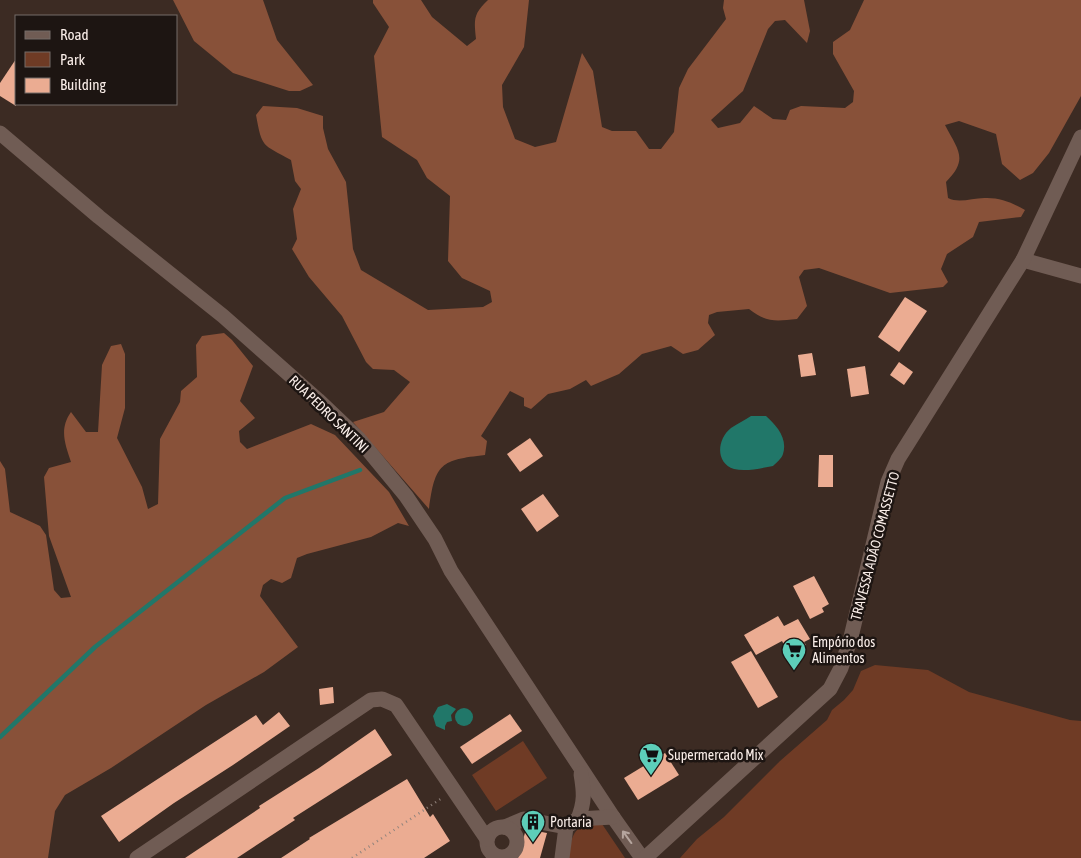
<svg xmlns="http://www.w3.org/2000/svg" width="1081" height="858" viewBox="0 0 1081 858" font-family="'Asap Condensed',sans-serif">
<style>
.green{fill:#6f3b25}
.forest{fill:#885139}
.water{fill:#217769}
.lines{fill:none;stroke-linecap:round;stroke-linejoin:round}
.stream{stroke:#217769;stroke-width:4.5}
.building{fill:#ebac92}
.path{stroke:#92847d;stroke-width:2.5;stroke-dasharray:1 4;stroke-linecap:butt}
.minor{stroke:#705c54;stroke-width:15}
.oneway{stroke:#b5a59e}
.labels{text-anchor:middle;dominant-baseline:central;stroke-width:5;stroke-linejoin:round;paint-order:stroke}
.street-label{font-size:14px;fill:#faeee9;stroke:#1d1512}
.poi-label{font-size:14px;fill:#faeee9;stroke:#1d1512;text-anchor:start}
</style>
<rect width="100%" height="100%" fill="#3c2b23"/>
<g class="green">
<path d="M875 665 928 670 969 692 1070 720 1081 721V858H680L697 839 724 817 780 761 827 720 832 710 844 700 853 690 861 671Z"/>
<path d="M523 741 547 778 496 811 472 775Z"/>
<path d="M602 824 625 858H568C573 831 573 825 602 824Z"/>
</g>
<g class="forest">
<path d="M173 0H263L277 40 313 85 300 91H289L233 73 194 41Z"/>
<path d="M373 0H421L432 17 467 46 476 39C474 20 473 14 488 0H529L524 47 502 85 503 107 515 139 535 147 556 142 582 53 593 71 602 127 612 131H636L649 149H661L674 132 679 88 688 69 726 19 723 8 724 0H804L810 31 807 43 785 20 775 21 768 29 743 91 711 120 718 128 740 123 754 106 773 119 786 120 790 110 801 106 845 108 853 102 854 91 833 54V42L850 30 864 0H1081V96L1049 153 1033 173 1020 180 1002 164 996 134 959 121 945 125C958 150 969 159 946 182L948 198C960 204 974 197 987 198 1001 198 1013 203 1025 210L1021 217 979 222 973 237 947 254 941 269 948 282 943 287 890 293 819 268 804 270 799 277 807 306 797 319C776 321 767 323 749 309L717 312 709 315 708 323 715 335 698 350 683 354 671 346 642 354 619 374 591 386 586 380 570 389 548 394 531 409 524 406V398L510 391 481 436 487 441 485 455C441 460 435 463 429 509L353 422 384 412 410 382 394 370 373 369 366 362 342 316 309 277 292 249 297 239 293 209 301 189 295 181 291 160C262 144 262 148 256 115L263 106 297 108 323 116V128L328 149 346 182 353 249 361 270 428 310 483 307 492 302 490 291 462 278 448 261 450 196 427 178 417 160 382 137 374 56 389 27 373 3Z"/>
<path d="M224 333 232 340 253 366 240 401 255 418 239 431 240 442 247 449 311 424 335 435 389 492 409 526 398 523 371 537 307 554 297 558 291 578 282 583 271 579 263 585 260 596 298 647 264 672 206 705 111 768 65 795 55 811 48 858H0V461L5 469 10 512 40 526 46 535 54 590 61 598 71 597 49 536 44 477 49 468 71 462C65 444 59 429 71 412L86 432H98L102 365 111 346 121 344 125 354V408L117 438 142 487 148 509 158 504 160 439 180 402 181 391 197 377 196 345 202 336Z"/>
</g>
<g class="water">
<path d="M751 416H766C776 425 788 438 783 454 782 458 776 463 773 466 761 468 746 472 734 469 715 463 717 439 731 428 737 424 745 420 751 416Z"/>
<path d="M447 704 456 709 451 715 452 721 447 722 445 726V730L436 726 433 716 438 707Z"/>
<circle cx="464" cy="717" r="9"/>
</g>
<g class="lines">
<path class="stream" d="M0 737 95 647 285 498 360 470"/>
</g>
<g class="building">
<path d="M16 59V106L0 96V83Z"/>
<path d="M905 297 927 311 899 352 878 337Z"/>
<path d="M812 353 816 375 801 377 798 355Z"/>
<path d="M899 362 913 372 904 385 890 375Z"/>
<path d="M865 366 869 394 851 397 847 369Z"/>
<path d="M530 438 543 456 520 472 507 454Z"/>
<path d="M819 455H833V487H818Z"/>
<path d="M543 494 559 516 537 532 521 509Z"/>
<path d="M814 576 829 604 822 608 824 612 810 619 793 586Z"/>
<path d="M778 616 784 626 798 619 810 639 804 642 806 645 800 648 802 652 791 658 782 641 756 655 744 635Z"/>
<path d="M751 651 778 697 758 708 731 662Z"/>
<path d="M333 687 334 703 320 705 319 689Z"/>
<path d="M279 712 290 726 233 765 174 803 119 842 101 816 256 715 263 725Z"/>
<path d="M510 714 522 731 472 764 460 747Z"/>
<path d="M375 729 392 755 293 818 295 820 237 858H185L260 808 259 806 319 768Z"/>
<path d="M665 753 679 775 638 800 624 778Z"/>
<path d="M407 779 430 817 433 814 450 841 424 858H281L310 839 309 838Z"/>
<path d="M526 829 547 833 540 858H518Z"/>
</g>
<g class="lines">
<path class="path" d="M352 858 442 798"/>
<g class="minor">
<path d="M0 133 99 217 223 316 318 400 359 439 406 496 435 539 451 571 613 817 642 858"/>
<path d="M1023 260 1081 276"/>
<path d="M578 819C585 801 584 792 581 774"/>
<path d="M505 827 524 819 566 827"/>
<circle cx="502" cy="842" r="15"/>
<path d="M137 858 371 700 382 699 396 705 487 839"/>
<path d="M562 858 566 827 578 819 613 817"/>
<path d="M645 858 830 689 841 668 851 637 888 482 898 459 1023 260 1081 137"/>
</g>
</g>
<defs><path id="oneway-shaft" d="M-6 0H5M1.5-3L5.5 0L1.5 3" fill="none" stroke-width="1.6" stroke-linecap="round" stroke-linejoin="round" transform="scale(1.25)"/></defs>
<use class="oneway" href="#oneway-shaft" transform="translate(627 837) rotate(-126)"/>
<defs>
<symbol id="supermarket-pin" viewBox="-11 -11 22 30"><path d="M0 17L-7.5 6A9.5 9.5 0 1 1 7.5 6Z" fill="#5dceb9" stroke="#1d1512"/><path d="M-6-5.5h2.5l.6 2H6L4.5 2H-2.5L-4.4-4H-6ZM-1.5 3.2a1.3 1.3 0 1 0 .1 0ZM3 3.2a1.3 1.3 0 1 0 .1 0Z" fill="#111"/></symbol>
<symbol id="building-pin" viewBox="-11 -11 22 30"><path d="M0 17L-7.5 6A9.5 9.5 0 1 1 7.5 6Z" fill="#5dceb9" stroke="#1d1512"/><path d="M-4-6H4V6H1V3H-1V6H-4ZM-2.5-4.3h1.7v1.8h-1.7ZM.8-4.3h1.7v1.8H.8ZM-2.5-1h1.7V.8h-1.7ZM.8-1h1.7V.8H.8Z" fill="#111"/></symbol>
</defs>
<g fill-rule="evenodd">
<use href="#supermarket-pin" x="780" y="636" width="28" height="38"/>
<use href="#supermarket-pin" x="637" y="741" width="28" height="38"/>
<use href="#building-pin" x="519" y="808" width="28" height="38"/>
</g>
<g class="labels">
<g class="street-label">
<text transform="translate(329 414) rotate(44)">RUA PEDRO SANTINI</text>
<text transform="translate(875 546) rotate(-75)">TRAVESSA ADÃO COMASSETTO</text>
</g>
<g class="poi-label">
<text x="812" y="642">Empório dos<tspan x="812" dy="16">Alimentos</tspan></text>
<text x="668" y="755">Supermercado Mix</text>
<text x="550" y="822">Portaria</text>
</g>
</g>
<rect x="15" y="15" width="162" height="90" fill="#1d1512" stroke="#756c68"/>
<rect x="25" y="31" width="25" height="8" fill="#705c54" stroke="#756c68"/>
<text x="60" y="40" font-size="15" fill="#faeee9">Road</text>
<rect x="25" y="52" width="25" height="15" fill="#6f3b25" stroke="#756c68"/>
<text x="60" y="65" font-size="15" fill="#faeee9">Park</text>
<rect x="25" y="78" width="25" height="15" fill="#ebac92" stroke="#756c68"/>
<text x="60" y="90" font-size="15" fill="#faeee9">Building</text>
</svg>
